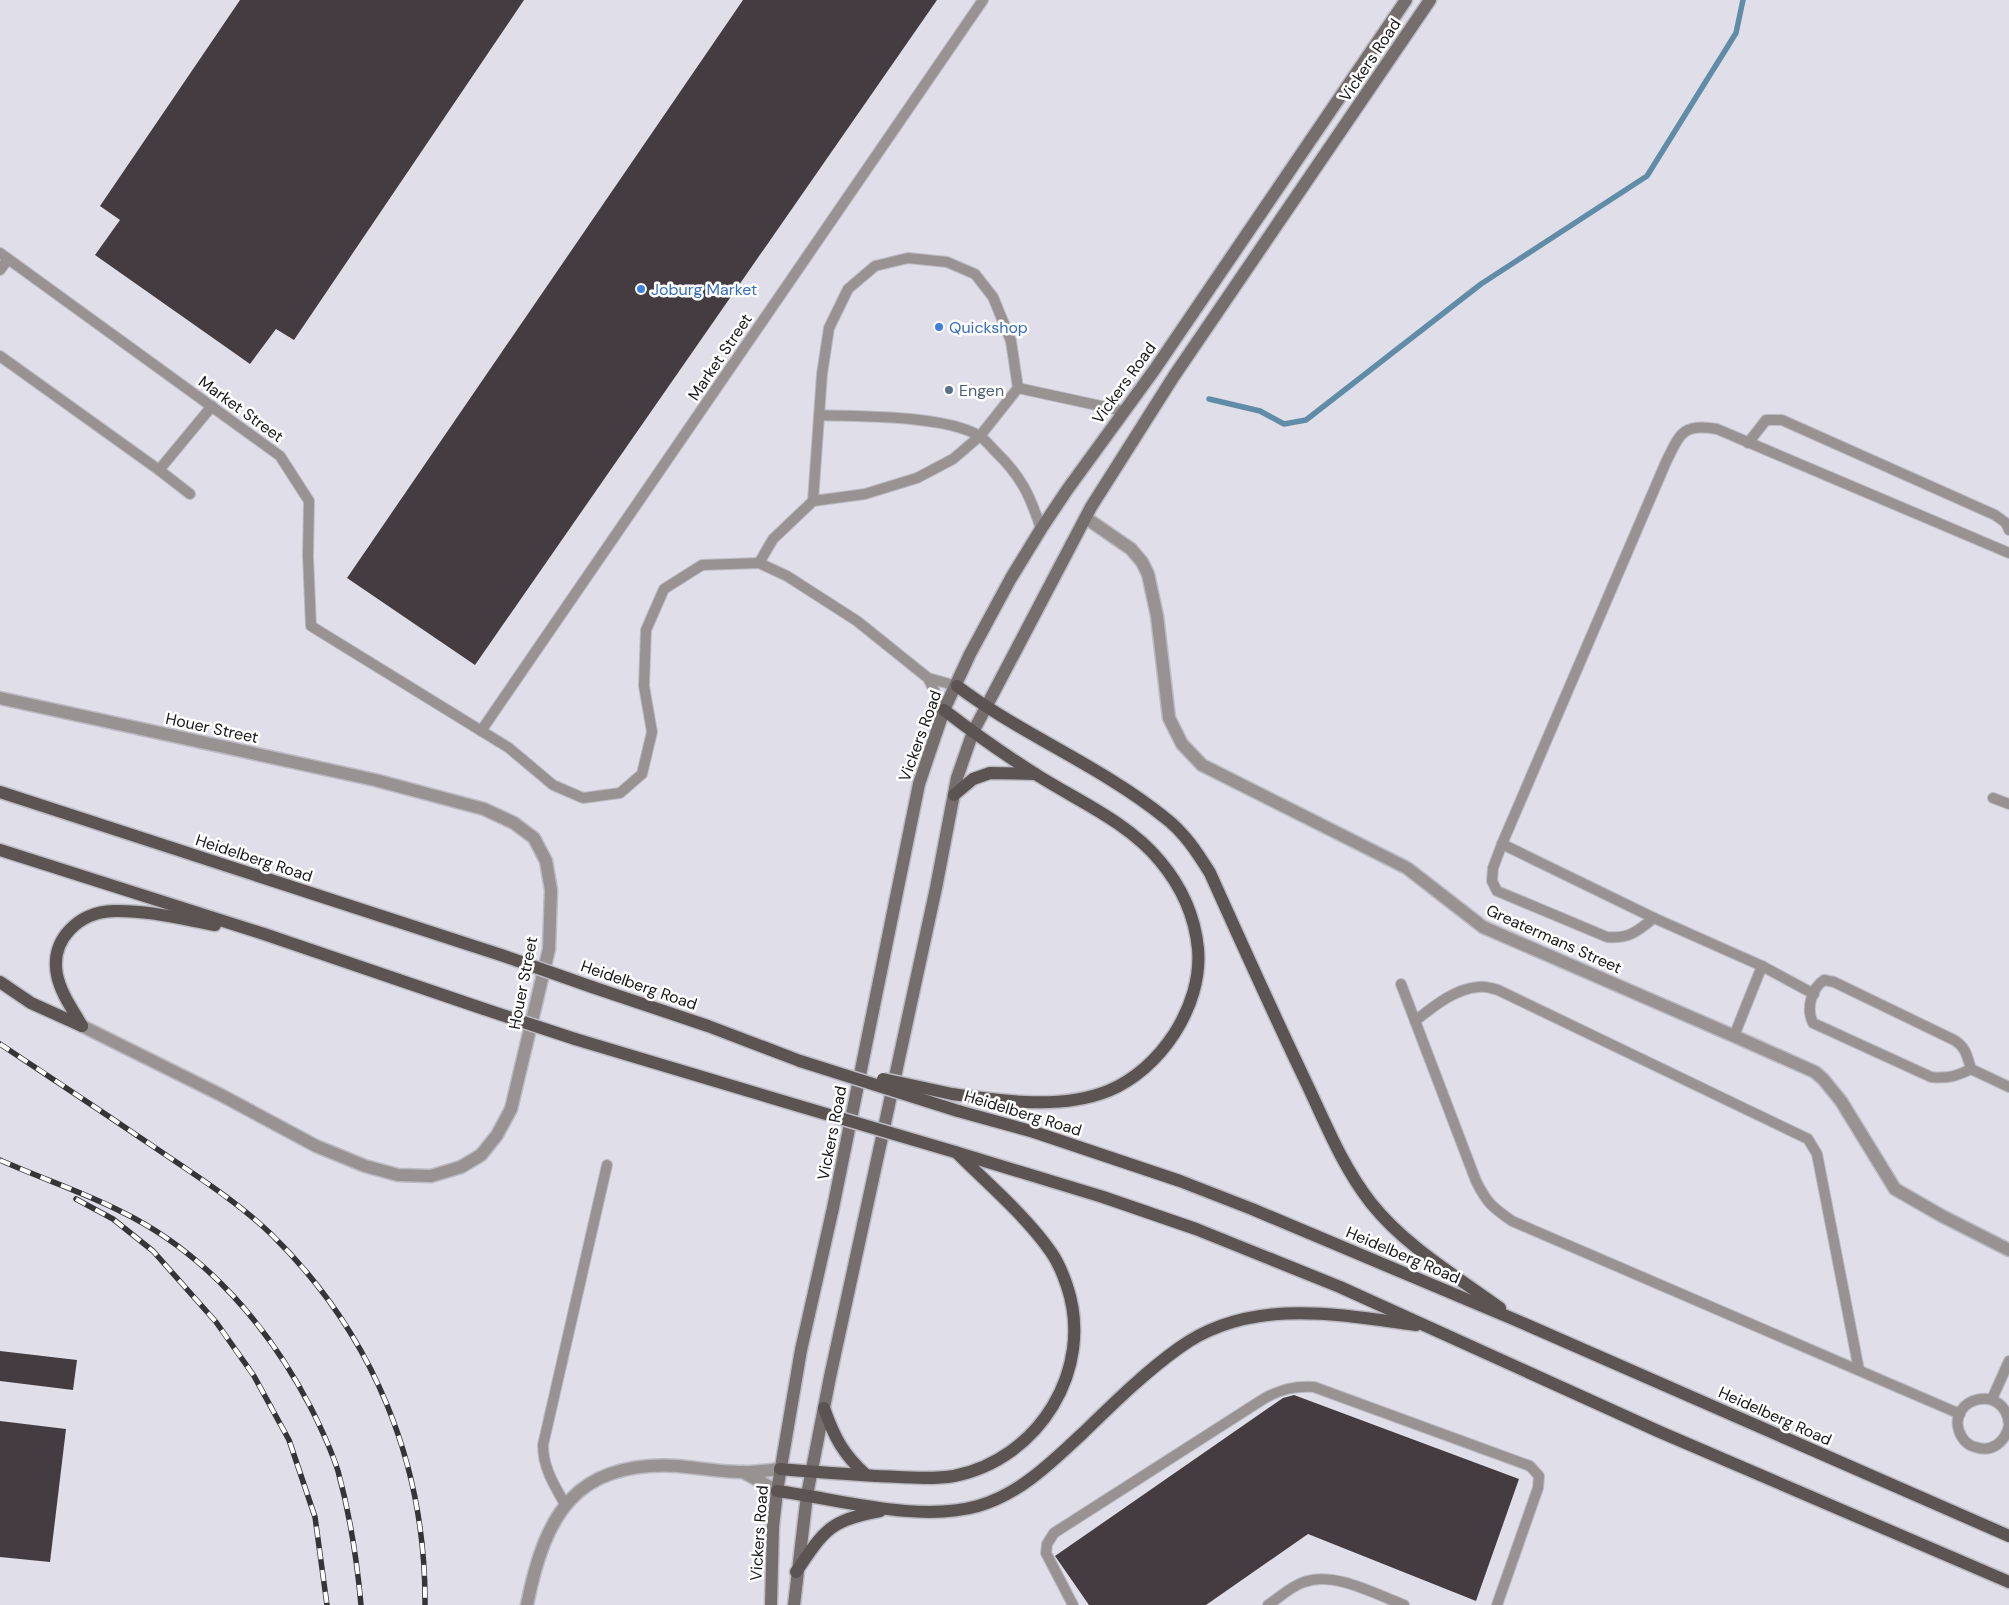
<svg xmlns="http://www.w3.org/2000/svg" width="2009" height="1605" viewBox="0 0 2009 1605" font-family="'DM Sans',sans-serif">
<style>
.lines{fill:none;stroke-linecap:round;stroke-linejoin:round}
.stream{stroke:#608ca8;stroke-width:5.5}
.building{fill:#443c40}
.lane-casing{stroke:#bcbbc4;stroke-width:12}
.street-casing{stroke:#bcbbc4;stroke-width:15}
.secondary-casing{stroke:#bcbbc4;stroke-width:15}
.primary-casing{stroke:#bcbbc4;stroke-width:15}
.lane{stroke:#989392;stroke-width:10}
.street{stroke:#989392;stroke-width:12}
.secondary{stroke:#756e6c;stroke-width:12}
.primary{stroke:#5c5452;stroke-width:12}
.rail-casing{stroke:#353438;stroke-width:5.5}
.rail{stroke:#fff;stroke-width:4;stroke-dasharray:11;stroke-linecap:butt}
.primary-bridge-casing{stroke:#bcbbc4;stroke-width:15;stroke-linecap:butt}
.primary-bridge{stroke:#5c5452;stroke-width:12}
.shop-dot{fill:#3f7fe0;stroke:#fff;stroke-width:2}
.service-dot{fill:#5c6f8a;stroke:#fff;stroke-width:2}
.labels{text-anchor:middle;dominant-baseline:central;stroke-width:5;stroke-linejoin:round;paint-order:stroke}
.street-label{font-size:16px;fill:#17171a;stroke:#fff}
.shop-label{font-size:16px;fill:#366cbe;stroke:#fff;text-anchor:start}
.service-label{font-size:16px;fill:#4e5e75;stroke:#fff;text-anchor:start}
</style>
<rect width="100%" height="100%" fill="#e0dfe9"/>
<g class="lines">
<path class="stream" d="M1209 399 1260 411 1284 424 1306 420 1481 284 1647 176 1736 33 1743 0"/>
</g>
<g class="building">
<path d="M240 0H524L294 340 276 329 250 364 95 255 120 220 100 206Z"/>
<path d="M743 0H937L475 665 347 578Z"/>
<path d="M0 1351 77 1360 73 1390 0 1381Z"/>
<path d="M1294 1395 1519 1479 1476 1601 1308 1534 1206 1605H1089L1055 1556 1283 1398Z"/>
<path d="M0 1421 66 1429 50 1562 0 1557Z"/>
</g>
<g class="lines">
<defs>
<g id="lane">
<path d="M0 253 280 456 309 501 308 556 311 626 509 748 553 785 583 798 620 793 642 774 652 732 644 686 646 630 664 589 702 565 759 563 787 576 857 621 928 678 957 686"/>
<path d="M0 270 8 259"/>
<path d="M0 356 159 470"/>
<path d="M819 415C862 417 942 415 978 435 985 439 990 446 995 451 1021 476 1030 495 1041 529"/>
<path d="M1748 443 1766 420H1782L1995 515 2006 523 2009 530"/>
<path d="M190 494 159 470 212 406"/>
<path d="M813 501 822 374 829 328 848 289 875 266 908 258 947 262 975 274 993 297 1011 341 1018 388"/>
<path d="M759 563 773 539 813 501 865 494 917 478 953 459 980 436 1018 388 1124 411"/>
<path d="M928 678 944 710"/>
<path d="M481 731 983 0"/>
<path d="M1993 798 2009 804"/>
<path d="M1502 844 1654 918 1762 966 1734 1036"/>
<path d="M1654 918C1637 931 1630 939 1607 937L1497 891 1492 881 1493 868 1502 844 1666 462C1680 434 1682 423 1717 429L2009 553"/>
<path d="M1762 966 1814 994"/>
<path d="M1401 984 1476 1181C1487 1203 1492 1207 1512 1221L1960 1414"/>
<path d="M1415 1021C1433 1007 1454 989 1478 987 1484 986 1492 988 1498 990L1808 1139 1817 1154 1859 1370"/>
<path d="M1971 1069C1967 1056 1966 1047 1954 1040L1834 982 1824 980C1811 989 1806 1009 1813 1023L1931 1077C1947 1079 1957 1076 1971 1069L2009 1087"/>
<path d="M1992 1399 2009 1361"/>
<path d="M2009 1424C2005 1383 1948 1397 1959 1431 1962 1439 1967 1445 1975 1447 1992 1453 2005 1442 2009 1426"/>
<path d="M566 1506C555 1486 543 1469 543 1445L607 1165"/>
<path d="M1073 1605 1046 1553 1047 1544 1054 1533 1265 1398C1282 1389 1294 1386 1314 1387L1530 1466 1539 1476 1538 1488 1497 1605"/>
<path d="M1268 1605C1279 1598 1291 1586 1304 1582 1334 1571 1375 1594 1404 1605"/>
</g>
<g id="street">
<path d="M1086 518 1131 549 1142 562 1148 574 1157 616 1169 718 1182 744 1202 765 1407 868 1483 927 1734 1036 1815 1072 1823 1079 1841 1101 1895 1189 1942 1216 2009 1250"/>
<path d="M0 698 375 780 484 809 514 823 534 838 546 861 551 890 549 949 511 1109 497 1135 481 1155 461 1167 431 1176 398 1175 365 1166 316 1146 221 1095 82 1026"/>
<path d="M743 1472 777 1491"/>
<path d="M527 1605C545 1514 576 1460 678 1466 699 1468 721 1472 742 1472 755 1473 768 1470 780 1469"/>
</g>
<g id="secondary">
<path d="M771 1605 773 1527 777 1491 801 1350 833 1208 919 784 944 710 970 654 1011 578 1041 529 1067 490 1155 369 1406 0"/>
<path d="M794 1605 807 1495 830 1377 936 888 957 778 973 732 1091 507 1174 376 1430 0"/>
</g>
<g id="primary">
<path d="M957 686C1022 735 1101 766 1164 817 1184 832 1197 852 1210 873 1241 942 1272 1011 1305 1080 1325 1122 1342 1166 1371 1203 1405 1246 1456 1276 1500 1308"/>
<path d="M944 710C974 733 1005 755 1037 775 1078 801 1128 822 1160 861 1181 886 1195 917 1198 949 1203 1006 1160 1070 1108 1091 1060 1110 1002 1101 952 1094"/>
<path d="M0 792 501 955"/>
<path d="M954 795 973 779 990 773 1035 774"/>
<path d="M0 850 264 934 484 1009"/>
<path d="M0 982 31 1003 82 1026"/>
<path d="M592 987 708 1026 800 1061"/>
<path d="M82 1026C73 1010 61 994 57 975 50 939 79 912 114 911 147 910 182 919 215 925"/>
<path d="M575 1039 799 1106"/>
<path d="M958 1111 1034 1132 1180 1181 1252 1209 1518 1321 2009 1536"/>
<path d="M955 1152 1103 1197 1196 1229 1340 1287 1660 1432 2009 1582"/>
<path d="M824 1408C834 1437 843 1454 866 1475"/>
<path d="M780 1469C813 1472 846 1474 878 1476 903 1477 930 1480 954 1476 1039 1459 1095 1369 1067 1286 1063 1274 1058 1262 1051 1252 1026 1216 988 1184 957 1153"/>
<path d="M777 1491C839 1499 918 1523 978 1506 1020 1494 1052 1462 1083 1433 1113 1404 1144 1373 1179 1348 1249 1297 1337 1314 1416 1325"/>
<path d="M796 1572C824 1531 829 1520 880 1511"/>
</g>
</defs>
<use href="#lane" class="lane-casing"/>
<use href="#street" class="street-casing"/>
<use href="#secondary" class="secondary-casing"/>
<use href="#primary" class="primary-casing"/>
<use href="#lane" class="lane"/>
<use href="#street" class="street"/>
<use href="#secondary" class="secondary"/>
<use href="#primary" class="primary"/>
<defs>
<g id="rail">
<path d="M0 1044C53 1079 107 1115 160 1151 198 1177 239 1203 272 1235 373 1334 426 1464 425 1605"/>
<path d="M0 1160C40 1178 83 1192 122 1212 206 1253 269 1327 311 1408 321 1428 331 1449 338 1471 350 1515 357 1560 361 1605"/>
<path d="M76 1199 113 1219 153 1251 216 1322 254 1376 289 1440 315 1517 327 1605"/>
</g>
</defs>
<use href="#rail" class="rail-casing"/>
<use href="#rail" class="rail"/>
<defs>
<g id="primary-bridge">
<path d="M501 955 592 987"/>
<path d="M484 1009 575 1039"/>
<path d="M800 1061 958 1111"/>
<path d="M883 1079 952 1094"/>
<path d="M799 1106 955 1152"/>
</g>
</defs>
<use href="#primary-bridge" class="primary-bridge-casing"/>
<use href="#primary-bridge" class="primary-bridge"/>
</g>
<g class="shop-dot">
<circle cx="641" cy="289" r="5"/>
<circle cx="939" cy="327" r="5"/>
</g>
<circle class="service-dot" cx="949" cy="390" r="5"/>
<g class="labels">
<g class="street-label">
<text transform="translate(1370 60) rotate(-56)">Vickers Road</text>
<text transform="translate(720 357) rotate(-56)">Market Street</text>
<text transform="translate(1124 383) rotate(-54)">Vickers Road</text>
<text transform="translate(241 409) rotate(36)">Market Street</text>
<text transform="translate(212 728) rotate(12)">Houer Street</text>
<text transform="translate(920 736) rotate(-70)">Vickers Road</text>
<text transform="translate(254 858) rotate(18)">Heidelberg Road</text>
<text transform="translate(1554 939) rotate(24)">Greatermans Street</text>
<text transform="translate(523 983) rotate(-79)">Houer Street</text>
<text transform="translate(639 985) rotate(19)">Heidelberg Road</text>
<text transform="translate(1023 1113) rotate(17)">Heidelberg Road</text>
<text transform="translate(832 1133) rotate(-79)">Vickers Road</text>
<text transform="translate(1403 1255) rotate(23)">Heidelberg Road</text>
<text transform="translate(1775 1416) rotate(24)">Heidelberg Road</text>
<text transform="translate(759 1533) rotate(-86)">Vickers Road</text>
</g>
<g class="shop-label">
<text x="651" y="289">Joburg Market</text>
<text x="949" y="327">Quickshop</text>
</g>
<g class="service-label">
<text x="959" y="390">Engen</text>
</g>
</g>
</svg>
